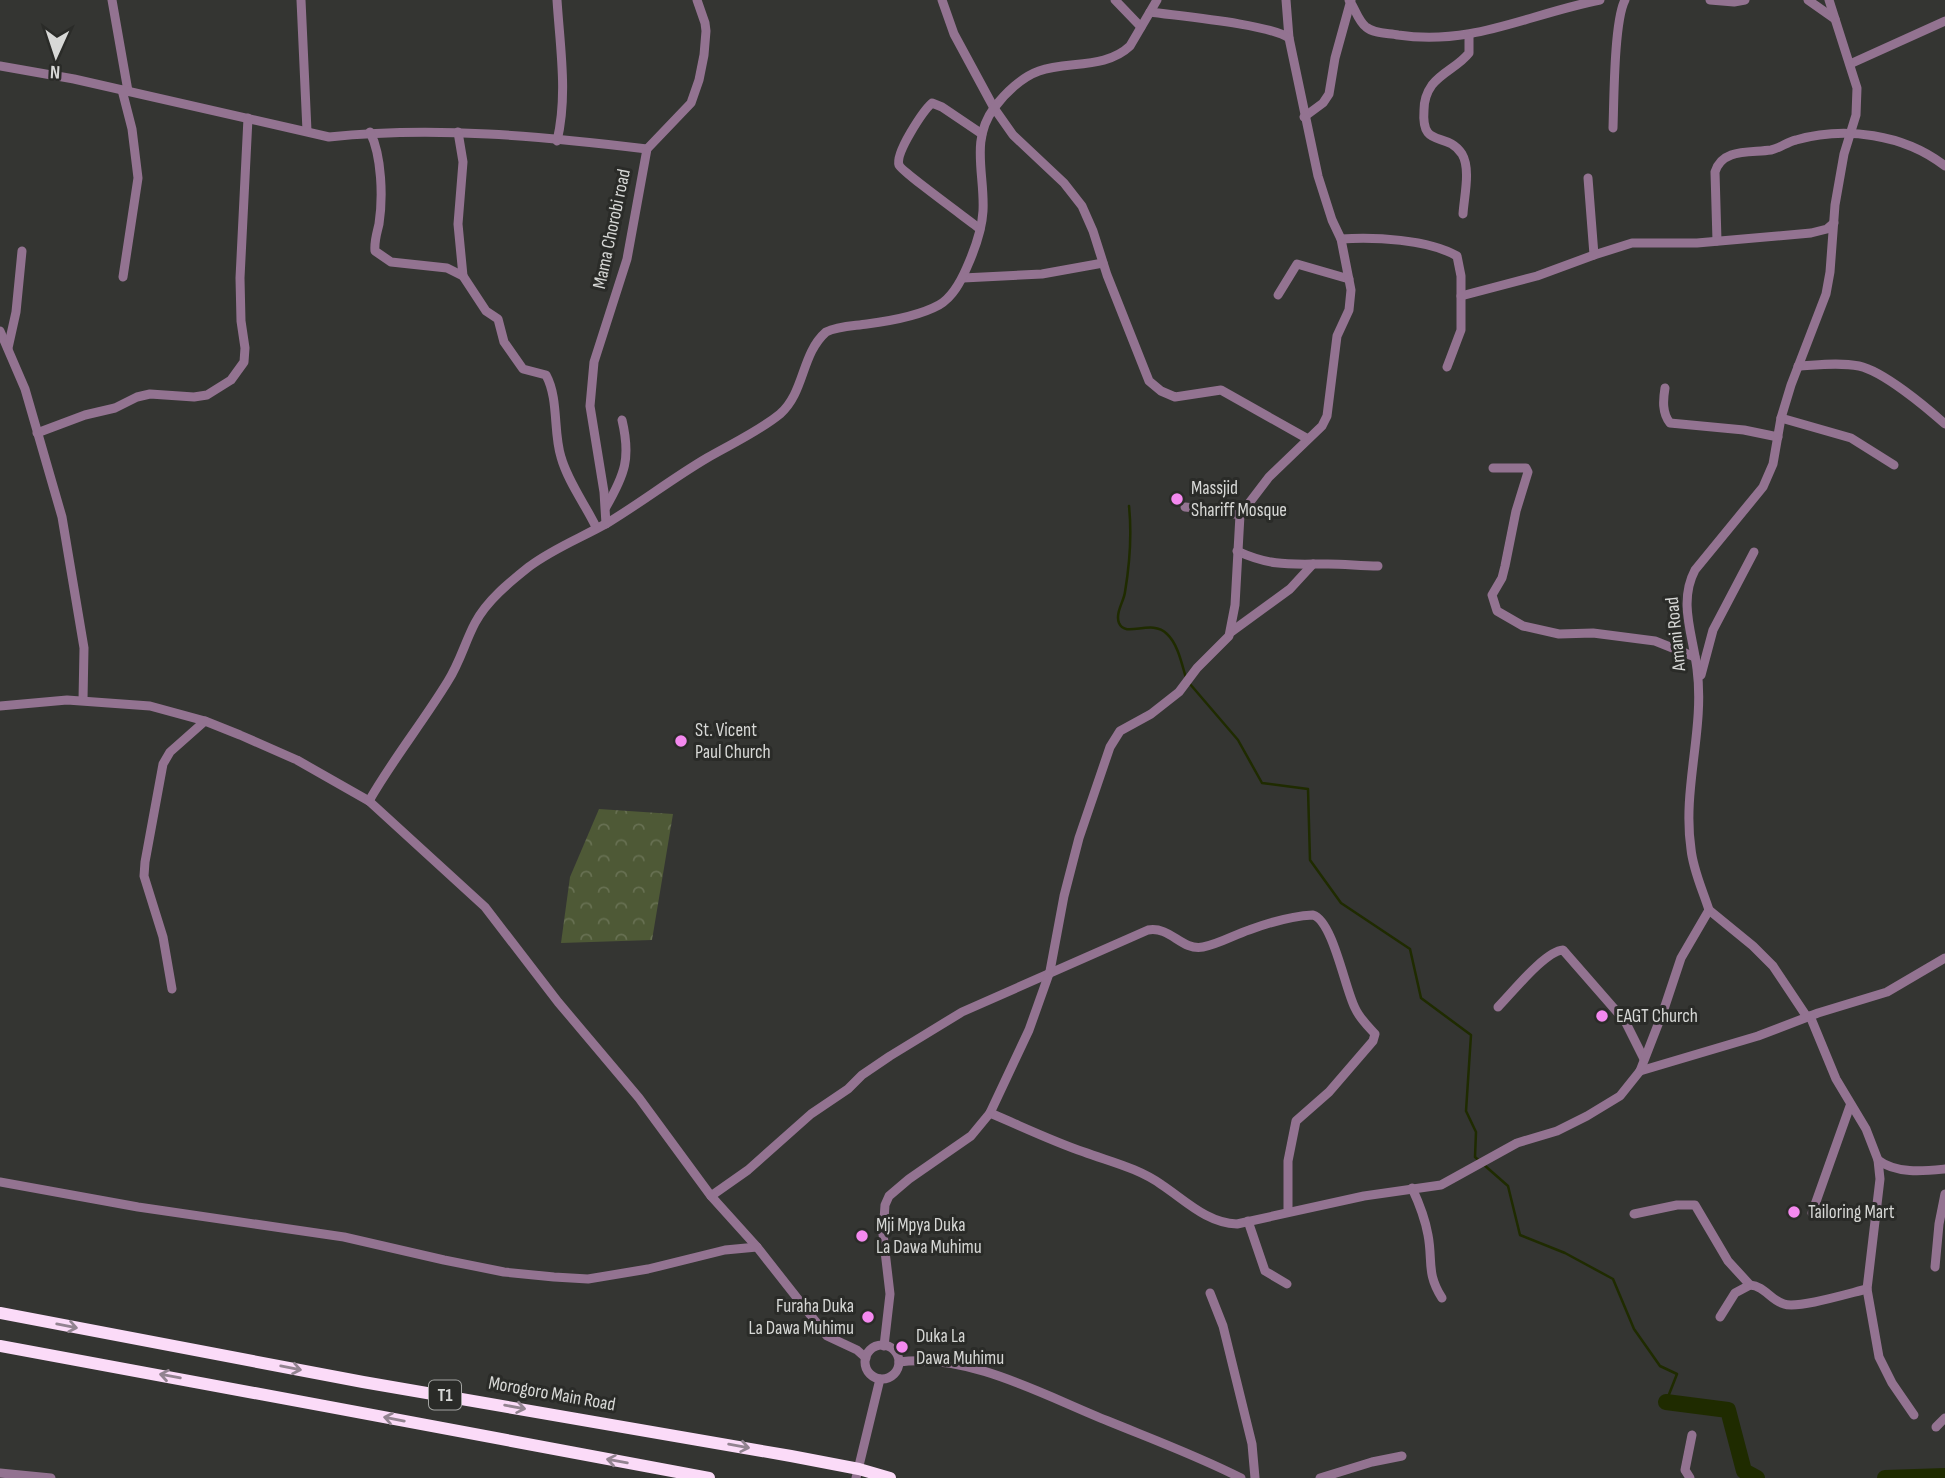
<svg xmlns="http://www.w3.org/2000/svg" width="1945" height="1478" viewBox="0 0 1945 1478" font-family="'Sofia Sans Condensed',sans-serif">
<style>
.park{fill:url(#park-crowns)}
.lines{fill:none;stroke-linecap:round;stroke-linejoin:round}
.stream{stroke:#1f2b00;stroke-width:2.5}
.river{stroke:#1f2b00;stroke-width:16}
.minor{stroke:#937391;stroke-width:9}
.highway{stroke:#fbdbf8;stroke-width:12}
.oneway{stroke:#928390}
.poi-dot{fill:#f489ef;stroke:#2a2b28;stroke-width:2.5}
.labels{text-anchor:middle;dominant-baseline:central;stroke-width:6;stroke-linejoin:round;paint-order:stroke}
.shield{fill:#2a2b28;stroke:#a3a4a2;stroke-width:2}
.shield-label{font-size:18px;font-weight:bold;fill:#d7d8d6}
.street-label{font-size:19px;fill:#d7d8d6;stroke:#2a2b28}
.poi-label{font-size:19px;fill:#d7d8d6;stroke:#2a2b28;text-anchor:start}
</style>
<defs>
<pattern id="park-crowns" width="20" height="18" patternUnits="userSpaceOnUse" patternTransform="scale(1.75)"><rect width="20" height="18" fill="#4e5936"/><path d="M2 6a3 3 0 1 1 6 0M12 15a3 3 0 1 1 6 0" fill="none" stroke="#677052"/></pattern>
</defs>
<rect width="100%" height="100%" fill="#343532"/>
<path class="park" d="M599 809 673 814 652 940 561 943 570 877Z"/>
<g class="lines">
<g class="stream">
<path d="M1129 506C1132 535 1130 562 1125 592 1124 601 1115 613 1119 623 1126 639 1151 618 1167 634 1178 644 1182 665 1186 678"/>
<path d="M1190 684 1238 740 1262 783 1308 789 1310 860 1341 903 1410 949 1421 998 1471 1035 1466 1111 1476 1132 1475 1157 1508 1186 1520 1235 1565 1253 1613 1279 1634 1329 1660 1366 1677 1374 1666 1402"/>
</g>
<g class="river">
<path d="M1666 1402 1728 1410 1744 1471 1757 1478"/>
<path d="M1885 1478 1945 1476"/>
</g>
<g class="minor">
<path d="M112 0 128 91"/>
<path d="M301 0 307 131"/>
<path d="M942 0 954 34 994 108 1013 135 1064 183 1082 206 1093 231 1107 275 1149 381 1161 391 1175 397 1221 390 1308 439"/>
<path d="M1115 0 1141 27"/>
<path d="M1286 0 1289 38"/>
<path d="M1349 0C1355 8 1358 21 1366 27 1374 34 1389 33 1398 35 1474 46 1528 14 1600 0"/>
<path d="M1710 0 1734 2 1745 0"/>
<path d="M1808 0 1835 19"/>
<path d="M1850 64 1945 21"/>
<path d="M0 66 74 79 329 137C435 126 541 136 647 149"/>
<path d="M122 90 132 129 138 178 123 277"/>
<path d="M1304 117 1323 103 1329 94 1335 58 1351 0"/>
<path d="M1613 128C1614 100 1614 21 1625 0"/>
<path d="M370 132C382 156 383 198 379 224 377 233 374 241 375 251L391 262 447 268 463 276 486 311 498 319 504 342 523 369 546 375C559 399 553 432 561 457 568 482 585 504 596 527"/>
<path d="M458 132 463 162 458 224 463 276"/>
<path d="M557 141C568 95 560 47 557 0"/>
<path d="M1588 178 1594 255"/>
<path d="M1463 214C1464 197 1471 169 1462 154 1446 130 1421 150 1424 110 1424 102 1427 92 1432 85 1442 72 1459 66 1469 53V36"/>
<path d="M980 229C970 221 901 171 899 165 895 153 923 111 932 103L942 107 982 134"/>
<path d="M1341 239C1374 237 1428 239 1457 256L1461 276V330L1447 367"/>
<path d="M1717 241 1715 172C1722 148 1750 153 1771 150 1780 148 1787 142 1796 140 1845 126 1904 134 1945 166"/>
<path d="M963 278 1042 274 1103 263"/>
<path d="M1278 295 1297 264 1349 279"/>
<path d="M1461 296 1537 276 1594 255 1632 243H1697L1811 233 1827 229 1834 223"/>
<path d="M0 331 25 389 62 517 84 648 83 700"/>
<path d="M8 348 16 312 22 251"/>
<path d="M1798 366C1818 365 1839 362 1859 366 1883 371 1926 407 1945 424"/>
<path d="M1665 388C1663 400 1662 413 1670 423L1744 430 1778 437"/>
<path d="M1781 418 1851 438 1894 465"/>
<path d="M37 433 85 415 115 408 137 397 150 394 194 397 207 395 231 380 244 362 245 348 241 321 240 278 248 118"/>
<path d="M1493 468H1526L1528 472 1516 511 1505 566 1502 578 1492 595 1497 611 1523 626 1559 634 1593 633 1655 641 1695 657"/>
<path d="M606 507C625 474 631 458 622 420"/>
<path d="M1185 507 1215 510 1240 515"/>
<path d="M606 524 604 492 590 406 594 362 627 259 647 149 691 103 699 80 704 55 706 31 705 23 697 0"/>
<path d="M1237 551C1272 567 1291 564 1328 564 1345 564 1361 566 1378 566"/>
<path d="M1231 632 1290 589 1313 564"/>
<path d="M1701 675 1713 630 1754 552"/>
<path d="M0 706 67 700 150 706 205 721 240 735 297 760 369 801 485 907 558 1002 639 1098 711 1196 757 1247 827 1336 857 1350 866 1358"/>
<path d="M369 801C393 759 423 722 448 681 460 662 465 642 475 623 487 600 510 582 530 566 554 548 583 537 609 522 642 502 673 478 707 458 731 444 758 432 780 414 805 392 801 354 826 332 838 326 854 326 867 324 890 321 919 316 939 305 953 297 961 281 967 267 975 249 982 230 983 211 985 175 970 140 994 108 1005 93 1022 77 1039 71 1068 61 1106 69 1130 46L1157 0"/>
<path d="M1709 910 1753 946 1773 966 1807 1017"/>
<path d="M172 989 163 937 144 876 145 862 163 764 170 752 205 721"/>
<path d="M1498 1007C1512 993 1545 951 1563 950L1625 1021 1644 1059"/>
<path d="M1810 1016 1836 1079 1866 1129 1878 1160 1880 1179 1867 1289 1879 1357 1892 1383 1914 1415"/>
<path d="M1640 1071 1758 1036 1818 1013 1887 992 1945 958"/>
<path d="M990 1113C1021 1126 1052 1141 1084 1152 1111 1162 1138 1168 1162 1185 1186 1201 1207 1223 1237 1224L1364 1196 1441 1185 1517 1143 1557 1131 1587 1116 1620 1096 1640 1071 1664 1009 1681 958 1709 910C1703 891 1693 870 1691 849 1682 789 1705 729 1697 669 1693 635 1678 602 1695 570L1763 487 1773 464 1781 418 1791 385 1826 294 1830 272 1835 205 1844 154 1856 115 1857 88 1829 0"/>
<path d="M1878 1160C1896 1174 1924 1171 1945 1169"/>
<path d="M0 1182 138 1207 344 1237 444 1260 504 1272 554 1277 588 1279 648 1269 725 1250 757 1247"/>
<path d="M1412 1188C1419 1203 1425 1218 1428 1235 1433 1261 1426 1273 1442 1298"/>
<path d="M711 1196 748 1170 811 1114 848 1089 862 1075 890 1056 962 1012 1148 930C1171 926 1181 951 1203 947 1219 944 1234 935 1249 930 1268 923 1293 916 1313 915 1333 921 1345 989 1355 1008 1360 1019 1368 1026 1375 1034L1373 1041 1329 1092 1296 1121 1288 1161V1212"/>
<path d="M1812 1213 1850 1106"/>
<path d="M1634 1214 1677 1205H1695L1728 1261 1750 1285"/>
<path d="M1248 1221 1265 1271 1287 1284"/>
<path d="M1935 1267 1939 1224 1945 1194"/>
<path d="M1210 1293 1223 1326 1252 1444 1255 1478"/>
<path d="M1720 1317 1735 1293 1750 1285C1765 1286 1770 1300 1784 1304 1798 1309 1850 1293 1867 1289"/>
<circle cx="882" cy="1362" r="17"/>
<path d="M884 1346 890 1294 883 1234 885 1205 889 1196 909 1179 971 1136 990 1113 1029 1030 1050 971 1064 896 1079 838 1110 747 1120 731 1151 714 1179 692 1197 668 1229 636 1235 605 1240 515 1269 477 1322 426 1327 416 1337 336 1349 310 1351 290 1341 239 1332 220 1318 176 1289 38C1269 24 1178 16 1150 12"/>
<path d="M899 1362C970 1353 1043 1395 1108 1421 1152 1439 1198 1456 1241 1478"/>
<path d="M1936 1427 1945 1418"/>
<path d="M0 1473 51 1478"/>
<path d="M856 1478 880 1379"/>
<path d="M1320 1478 1372 1462 1402 1456"/>
<path d="M1690 1478 1685 1470 1692 1435"/>
</g>
<g class="highway">
<path d="M0 1313 363 1382 791 1456 859 1469 890 1478"/>
<path d="M0 1346C237 1388 472 1435 709 1478"/>
</g>
</g>
<defs><path id="oneway-shaft" d="M-6 0H5M1.5-3L5.5 0L1.5 3" fill="none" stroke-width="1.6" stroke-linecap="round" stroke-linejoin="round" transform="scale(1.75)"/></defs>
<g class="oneway">
<use href="#oneway-shaft" transform="translate(67 1326) rotate(11)"/>
<use href="#oneway-shaft" transform="translate(291 1368) rotate(11)"/>
<use href="#oneway-shaft" transform="translate(170 1376) rotate(-170)"/>
<use href="#oneway-shaft" transform="translate(515 1407) rotate(10)"/>
<use href="#oneway-shaft" transform="translate(394 1419) rotate(-169)"/>
<use href="#oneway-shaft" transform="translate(739 1446) rotate(10)"/>
<use href="#oneway-shaft" transform="translate(617 1461) rotate(-170)"/>
</g>
<g class="poi-dot">
<circle cx="1177" cy="499" r="7"/>
<circle cx="681" cy="741" r="7"/>
<circle cx="1602" cy="1016" r="7"/>
<circle cx="1794" cy="1212" r="7"/>
<circle cx="862" cy="1236" r="7"/>
<circle cx="868" cy="1317" r="7"/>
<circle cx="902" cy="1347" r="7"/>
</g>
<g class="labels">
<rect class="shield" x="429" y="1380.5" width="32" height="29" rx="5"/>
<g class="shield-label">
<text x="445" y="1395">T1</text>
</g>
<g class="street-label">
<text transform="translate(612 229) rotate(-78)">Mama Chorobi road</text>
<text transform="translate(1676 634) rotate(-96)">Amani Road</text>
<text transform="translate(552 1394) rotate(10)">Morogoro Main Road</text>
</g>
<g class="poi-label">
<text x="1191" y="488">Massjid<tspan x="1191" dy="22">Shariff Mosque</tspan></text>
<text x="695" y="730">St. Vicent<tspan x="695" dy="22">Paul Church</tspan></text>
<text x="1616" y="1016">EAGT Church</text>
<text x="1808" y="1212">Tailoring Mart</text>
<text x="876" y="1225">Mji Mpya Duka<tspan x="876" dy="22">La Dawa Muhimu</tspan></text>
<text x="854" y="1306" text-anchor="end">Furaha Duka<tspan x="854" dy="22">La Dawa Muhimu</tspan></text>
<text x="916" y="1336">Duka La<tspan x="916" dy="22">Dawa Muhimu</tspan></text>
</g>
</g>
<g transform="translate(56 56) rotate(183)" stroke="#2a2b28" stroke-width="5" paint-order="stroke">
<path d="M0-5L12 26L0 18L-12 26Z" fill="#d7d8d6"/>
<text y="-10" font-size="19" font-weight="bold" text-anchor="middle" fill="#d7d8d6">N</text>
</g>
</svg>
